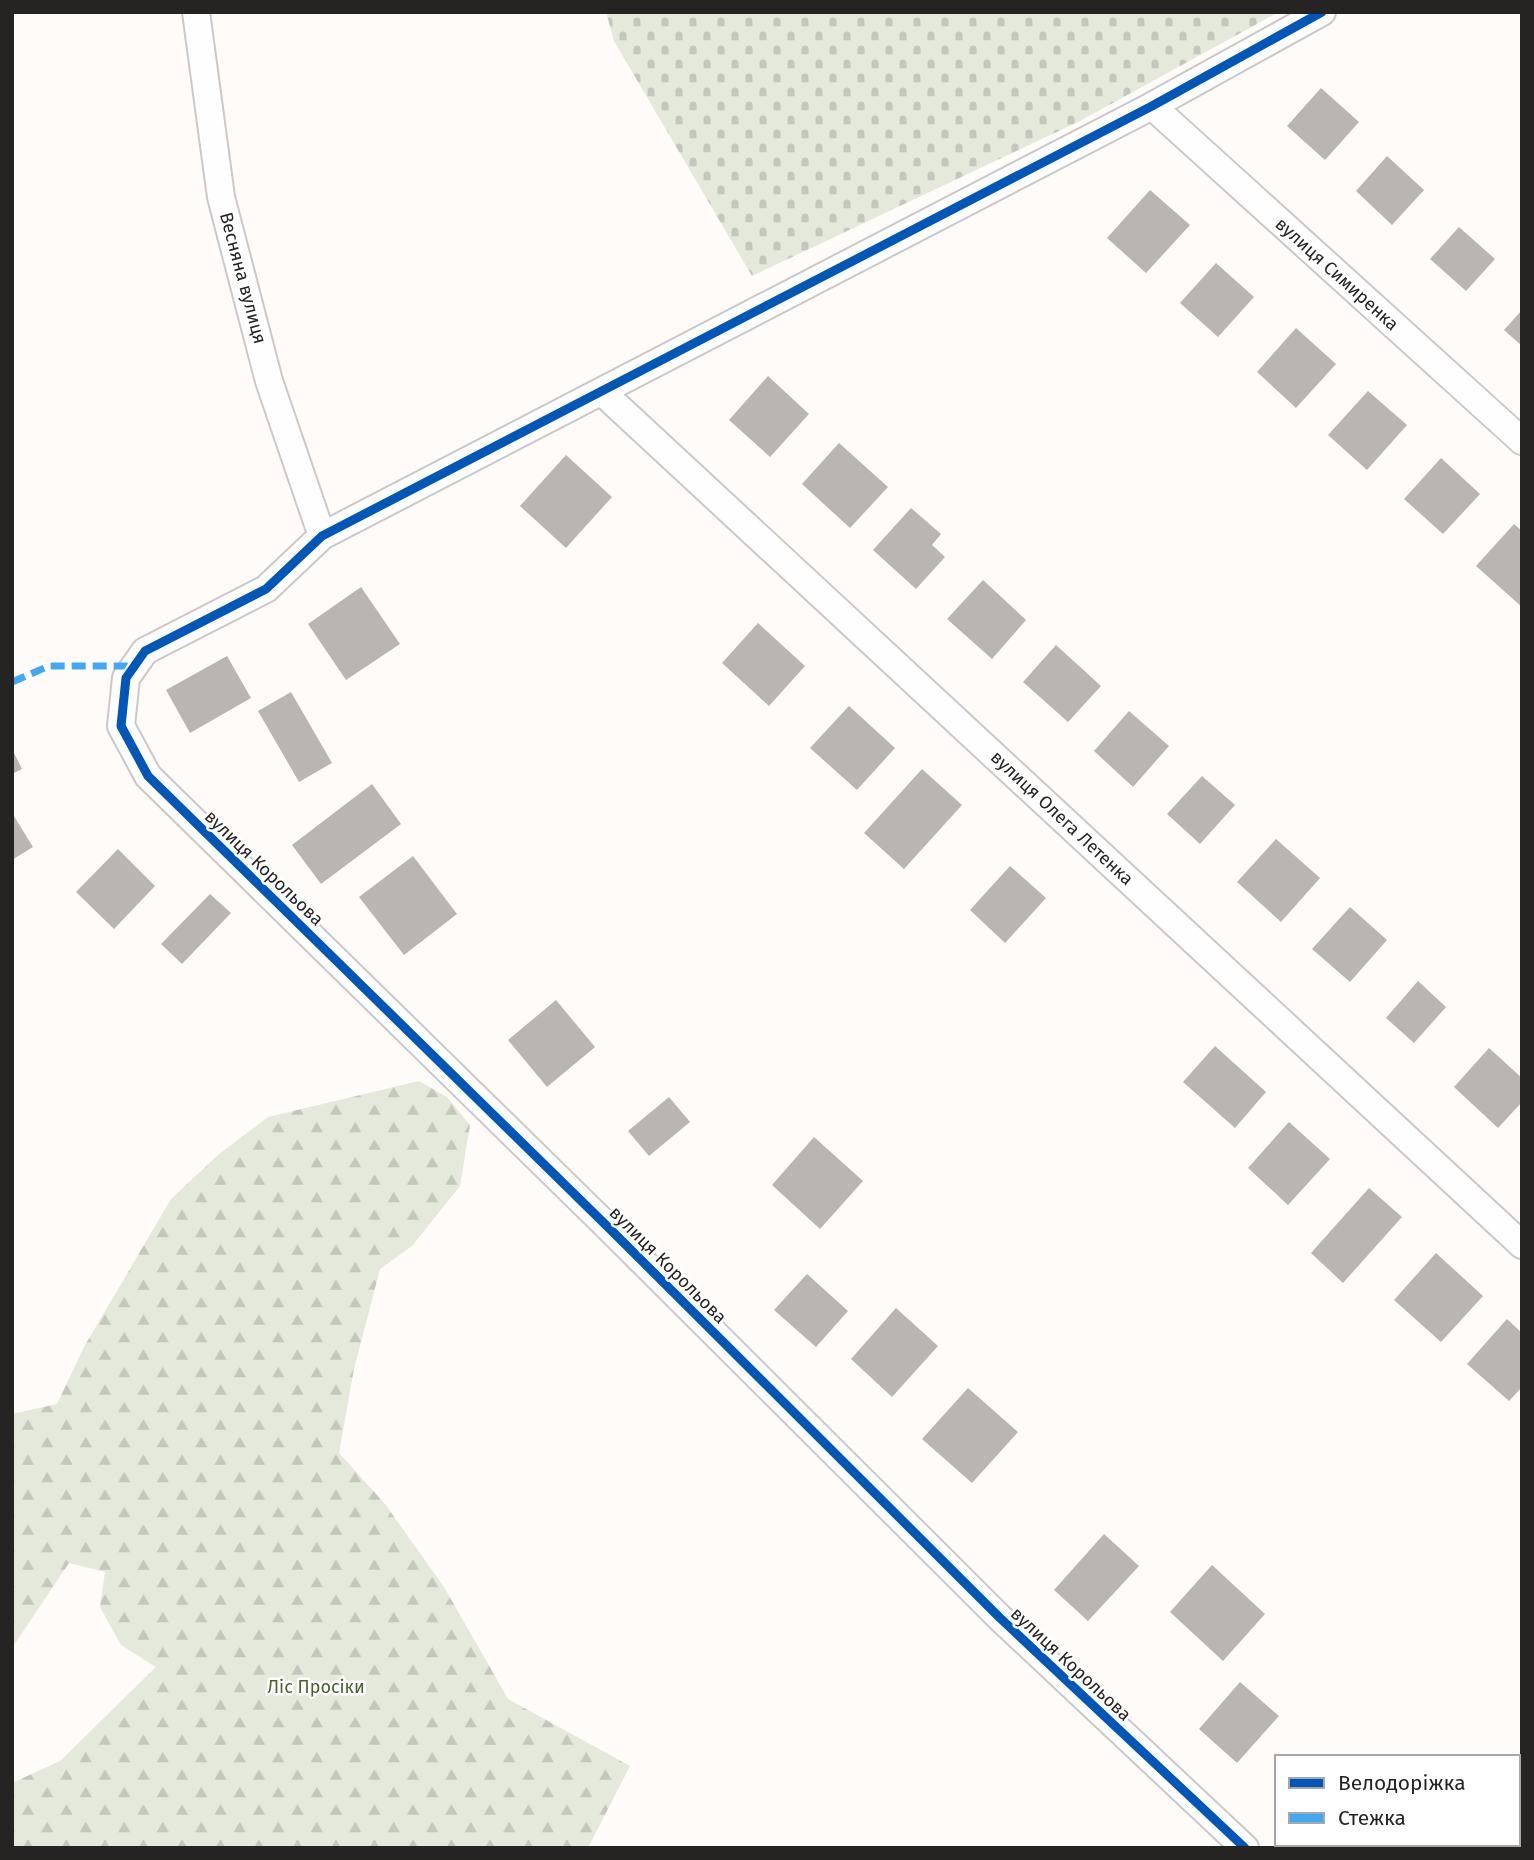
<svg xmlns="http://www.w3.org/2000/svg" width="1534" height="1860" viewBox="0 0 1534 1860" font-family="'Fira Sans',sans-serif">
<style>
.forest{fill:url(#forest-firs)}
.cemetery{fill:url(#cemetery-stones)}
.building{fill:#b8b5b3}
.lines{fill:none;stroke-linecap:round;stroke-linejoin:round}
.street-casing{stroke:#cbc9c8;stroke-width:30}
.street{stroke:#fffefe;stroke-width:26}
.quiet{stroke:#3fa9f5;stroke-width:7;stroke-dasharray:14 7;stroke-linecap:butt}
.cycleway-casing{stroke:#fff;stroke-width:13}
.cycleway{stroke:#0057b8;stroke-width:9}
.labels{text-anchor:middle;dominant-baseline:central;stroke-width:5;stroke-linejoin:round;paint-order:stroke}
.street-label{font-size:18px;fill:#262422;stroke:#fff}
.park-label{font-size:18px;fill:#4a602e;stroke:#fff}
</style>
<defs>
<pattern id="forest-firs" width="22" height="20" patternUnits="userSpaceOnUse" patternTransform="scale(1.75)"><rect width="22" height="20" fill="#e5e9dc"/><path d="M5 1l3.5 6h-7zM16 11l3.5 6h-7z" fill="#c4c8bc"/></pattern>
<pattern id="cemetery-stones" width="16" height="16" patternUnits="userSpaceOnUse" patternTransform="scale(1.75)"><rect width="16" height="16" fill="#e5e9dc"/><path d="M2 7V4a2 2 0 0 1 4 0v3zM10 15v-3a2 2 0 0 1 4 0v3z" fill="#c4c8bc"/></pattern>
</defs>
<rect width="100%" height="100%" fill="#fefbf9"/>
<path class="forest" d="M419 1081 447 1097 470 1125 460 1186 412 1246 380 1269 354 1369 339 1453 385 1504 444 1587 508 1699 630 1766 588 1848H12V1783L60 1761 156 1667 121 1645 100 1607 105 1572 69 1563 12 1648V1414L57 1404 84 1347 171 1199 218 1155 268 1117Z"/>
<path class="cemetery" d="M606 12H1279L1078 122 752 276 614 41Z"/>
<g class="building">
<path d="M1321 88 1359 122 1325 160 1287 126Z"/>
<path d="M1387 156 1424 190 1392 225 1356 191Z"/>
<path d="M1150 190 1190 225 1146 273 1107 238Z"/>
<path d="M1459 227 1495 259 1466 291 1430 259Z"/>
<path d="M1216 263 1254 297 1218 337 1180 303Z"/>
<path d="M1522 310V346L1504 330Z"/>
<path d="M1296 328 1336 364 1296 408 1257 372Z"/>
<path d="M768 376 809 414 770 457 729 420Z"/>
<path d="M1368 391 1407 425 1367 470 1328 435Z"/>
<path d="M839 443 888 487 850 528 802 484Z"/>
<path d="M566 455 612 497 566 548 520 506Z"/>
<path d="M1441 458 1480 494 1443 534 1404 499Z"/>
<path d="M911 508 941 534 932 545 945 557 916 589 873 550Z"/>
<path d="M1514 524 1522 531V607L1476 566Z"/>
<path d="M983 580 1026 620 992 659 947 619Z"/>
<path d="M361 587 400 644 346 680 308 624Z"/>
<path d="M758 623 805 666 769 706 722 663Z"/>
<path d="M1056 645 1101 686 1068 722 1023 682Z"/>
<path d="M227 656 251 698 190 733 166 690Z"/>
<path d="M291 692 332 763 299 782 258 711Z"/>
<path d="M849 706 895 748 857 790 810 748Z"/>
<path d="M1129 711 1169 746 1133 787 1094 751Z"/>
<path d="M12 749 22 769 12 774Z"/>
<path d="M922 769 962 805 904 869 864 833Z"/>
<path d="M1202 776 1235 805 1200 844 1167 814Z"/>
<path d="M372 784 401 824 321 884 292 845Z"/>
<path d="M12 813 33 847 12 860Z"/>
<path d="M1276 839 1320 878 1281 922 1237 882Z"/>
<path d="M118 849 155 886 114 929 76 892Z"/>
<path d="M413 856 457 914 404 955 359 897Z"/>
<path d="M1010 866 1046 898 1005 943 970 910Z"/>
<path d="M210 894 231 913 182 964 161 944Z"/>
<path d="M1350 907 1387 940 1350 982 1312 949Z"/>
<path d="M1418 981 1446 1007 1414 1043 1386 1018Z"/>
<path d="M556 1000 595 1047 547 1087 508 1040Z"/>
<path d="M1215 1046 1266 1092 1235 1128 1183 1082Z"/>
<path d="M1489 1048 1522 1078V1102L1498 1128 1454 1087Z"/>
<path d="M669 1097 690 1122 649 1156 628 1131Z"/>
<path d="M1289 1122 1330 1159 1288 1205 1248 1168Z"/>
<path d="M814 1137 863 1181 820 1229 772 1185Z"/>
<path d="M1369 1188 1402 1217 1343 1283 1311 1253Z"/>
<path d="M1436 1253 1483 1296 1441 1342 1394 1300Z"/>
<path d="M807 1274 848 1311 816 1347 774 1310Z"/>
<path d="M896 1308 938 1346 892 1397 851 1359Z"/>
<path d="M1507 1319 1522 1333V1387L1509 1401 1467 1364Z"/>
<path d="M968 1388 1018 1432 972 1483 922 1439Z"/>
<path d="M1104 1534 1139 1566 1088 1621 1054 1590Z"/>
<path d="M1212 1565 1265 1614 1223 1661 1170 1612Z"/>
<path d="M1240 1682 1279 1716 1237 1763 1199 1729Z"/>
<path d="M1359 1844H1419L1423 1848H1356Z"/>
</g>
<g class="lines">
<defs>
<g id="street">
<path d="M196 12 221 197 269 381 322 536"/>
<path d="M1152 106 1522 441"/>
<path d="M602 392 1522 1245"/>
<path d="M1245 1848 999 1617 613 1232 148 776 121 726 126 678 145 651 266 589 322 536 1152 106 1322 12"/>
</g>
</defs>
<use href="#street" class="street-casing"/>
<use href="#street" class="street"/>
<path class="quiet" d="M12 682 49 666H135"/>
<defs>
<path id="cycleway" d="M1245 1848 999 1617 613 1232 148 776 121 726 126 678 145 651 266 589 322 536 1152 106 1322 12"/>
</defs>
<use href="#cycleway" class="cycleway-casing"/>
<use href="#cycleway" class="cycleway"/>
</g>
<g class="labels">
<g class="street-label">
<text transform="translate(1337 274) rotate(42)">вулиця Симиренка</text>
<text transform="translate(243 278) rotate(75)">Весняна вулиця</text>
<text transform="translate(1062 818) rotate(43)">вулиця Олега Летенка</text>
<text transform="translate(264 868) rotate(44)">вулиця Корольова</text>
<text transform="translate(668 1265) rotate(45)">вулиця Корольова</text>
<text transform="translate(1071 1664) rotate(43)">вулиця Корольова</text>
</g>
<g class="park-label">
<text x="316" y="1687">Ліс Просіки</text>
</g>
</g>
<rect width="1534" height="1860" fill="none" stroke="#262422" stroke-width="28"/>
<rect x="1275" y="1755" width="245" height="91" fill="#ffffff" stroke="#a8a7a7" stroke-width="2"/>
<rect x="1289" y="1778" width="35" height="10" fill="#0057b8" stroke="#a8a7a7" stroke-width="2"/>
<text x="1338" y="1790" font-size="21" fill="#262422">Велодоріжка</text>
<rect x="1289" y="1813" width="35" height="10" fill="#3fa9f5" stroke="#a8a7a7" stroke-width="2"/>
<text x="1338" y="1825" font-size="21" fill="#262422">Стежка</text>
</svg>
